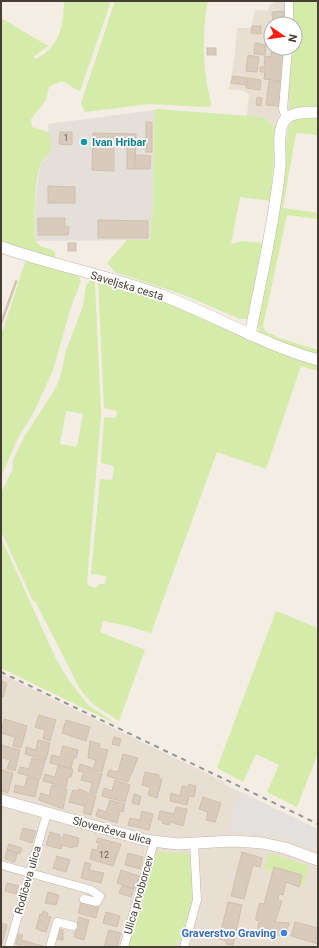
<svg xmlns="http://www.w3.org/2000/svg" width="319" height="948" viewBox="0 0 319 948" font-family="Roboto,sans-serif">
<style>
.residential{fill:#e8dfd2}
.industrial{fill:#e5dfd9}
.green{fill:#d4ebaa;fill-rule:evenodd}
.parking{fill:#e4e0dd}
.building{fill:#d9cbbc;stroke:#d1bfac}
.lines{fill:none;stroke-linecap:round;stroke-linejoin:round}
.minor-casing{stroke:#c2b7a9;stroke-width:9}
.tertiary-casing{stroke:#c2b7a9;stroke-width:12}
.minor{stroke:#fff;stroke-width:8}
.tertiary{stroke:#fff;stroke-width:11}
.rail{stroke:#959595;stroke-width:2;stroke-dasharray:5 5;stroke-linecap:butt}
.culture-dot{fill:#0f9aa8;stroke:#fff;stroke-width:1.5}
.shop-dot{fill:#3f7fe0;stroke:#fff;stroke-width:1.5}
.labels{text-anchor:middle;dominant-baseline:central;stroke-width:3.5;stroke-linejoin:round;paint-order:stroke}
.number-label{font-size:9px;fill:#6b6056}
.culture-label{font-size:11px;font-weight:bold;fill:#0d838f;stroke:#fff;text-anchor:start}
.street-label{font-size:11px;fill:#463d34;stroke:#fff}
.shop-label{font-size:11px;font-weight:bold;fill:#366cbe;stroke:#fff;text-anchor:end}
</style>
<rect width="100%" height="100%" fill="#f3ede4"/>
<g class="residential">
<path d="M276 1H291V24H271V48H291L292 65 289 110 284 114 277 129 263 117 247 116 249 94 244 91 229 89 235 55 237 28H251L255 10 268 11 270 5Z"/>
<path d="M1 674 225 782 224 784 318 829V947H1Z"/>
</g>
<path class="industrial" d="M154 110 153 211 151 222 150 240 35 241V203L40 166 50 151 48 124Z"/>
<g class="green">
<path d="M64 1H111L80 91C66 86 68 76 49 87L46 100 31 119 32 127 49 132C51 137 52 148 49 153 47 157 43 159 41 163 34 180 34 221 35 241L40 246 53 250 55 253 54 260 1 242V18L48 46 33 57 36 59C60 45 63 29 64 1Z"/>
<path d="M115 1H208C202 28 203 58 207 85 208 92 211 98 211 106L204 107 150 104 85 112 81 103Z"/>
<path d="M291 1H318V108L289 110 291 48H295V24H291Z"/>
<path d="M157 109 263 117 277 129 270 201 240 197 231 244 242 241 264 243 250 313 246 319H240L184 295 115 272 107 263 127 240H150L151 222 153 211 154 110Z"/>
<path d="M318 116V135L296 133 283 208 318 213V219L287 215 263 326 265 331 279 338 318 350V355L263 336 259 332 258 325 285 154 288 127 294 120Z"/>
<path d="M26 259 78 275 81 281 71 307 53 370 35 410 18 438 1 477V330H3Z"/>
<path d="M92 279H94L95 285 101 414 87 582 89 586 96 588 99 584H105L106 576 91 574 100 479 112 480 114 466 101 463 104 419 105 417 116 418 117 411 104 408 98 279 176 305 209 322 264 347 318 365V371L301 366 266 469 217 452 151 633 128 626 103 621 100 632 145 650 119 721 93 704 80 689 35 601H33L1 531V493L12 471 13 460 24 437 54 391 60 378 66 351 83 306 86 285ZM66 411 83 414 77 447 60 444Z"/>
<path d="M1 538 56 659 68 679 88 705 118 725 1 668Z"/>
<path d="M276 611 318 628V753L297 807 267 792 279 765 256 754 243 782 217 768Z"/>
<path d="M157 852 187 853 191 857 194 896 182 941 177 940 175 947H128Z"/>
<path d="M269 853 309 866 304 884 299 886 302 874 274 867 273 872 264 869Z"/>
</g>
<path class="parking" d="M240 792 318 829V851L293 841 273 835 244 832H227Z"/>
<g class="building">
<path d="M284 11 285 24H273L272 12Z"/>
<path d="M252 26H261V34L251 33Z"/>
<path d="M255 43 266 45 265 55 254 54Z"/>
<rect x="207" y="48" width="9" height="7"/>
<path d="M272 48H285L282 81 264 79 265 72H260V67H264L265 56 271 57Z"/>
<path d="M248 55 259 57 257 72 246 71Z"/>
<path d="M233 76 248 78 247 85 231 83Z"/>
<path d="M248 78 261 80 260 90 246 88Z"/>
<path d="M269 81 282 82 279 106 266 105Z"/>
<path d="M257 97 262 98 261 106 256 105Z"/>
<rect x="146" y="122" width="6" height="30"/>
<path d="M60 132H72V145L59 144Z"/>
<path d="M93 133 136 134 135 169H127V147H114V171L92 170Z"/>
<path d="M135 155 151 156 150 169H135Z"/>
<path d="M48 186 75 187V203H48Z"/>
<path d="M38 218H65V227H69L68 235H38Z"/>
<path d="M98 220 148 221V238H98Z"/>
<rect x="68" y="243" width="8" height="8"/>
<path d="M16 280 17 281 2 323 1 321Z"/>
<path d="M1 681 7 683 3 697 2 696 1 699Z"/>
<path d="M39 715 56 720 50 741 43 739 45 730 35 727Z"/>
<path d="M4 719 27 726 21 748 13 746 15 737 1 733Z"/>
<path d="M66 720 90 727 86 741 62 733Z"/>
<path d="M114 737 121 739 119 746 112 744Z"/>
<path d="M38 740 50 743 46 760 25 754 26 747 36 750Z"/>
<path d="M90 741 100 744 99 748 108 750 102 772 93 770 96 760 88 758Z"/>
<path d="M1 745 20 750 15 771 7 769 10 760 1 757Z"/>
<path d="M63 746 78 750 76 758 74 757 71 768 50 763 52 755 60 757Z"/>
<path d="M123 754 138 758 128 782 107 776 109 770 118 772Z"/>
<path d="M32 758 45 761 40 779 18 773 20 767 29 769Z"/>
<path d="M80 764 92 768 91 771 102 774 96 794 90 792 92 783 81 780 84 772 78 771Z"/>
<path d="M58 766 73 769 71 777H68L66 787 43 781 45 774 55 777Z"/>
<path d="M1 768 2 770 13 773 8 793 1 791Z"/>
<path d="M145 772 159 775 158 778 162 779 157 798 148 795 150 787 142 785Z"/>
<path d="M27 777 39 780 35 797 14 792 15 785 25 787Z"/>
<path d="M115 780 130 785 125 802 102 796 104 788 112 791Z"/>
<path d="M189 784 196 786 194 797 189 796 187 805 170 801 171 793 180 796 182 786 188 787Z"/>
<path d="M52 785 67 789 63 809 39 800 41 793 49 796Z"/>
<path d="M79 789 96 796 91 815 83 813 85 806 69 802 73 790 79 791Z"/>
<path d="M134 794 141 796 139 805 132 803Z"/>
<path d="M203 797 221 803 215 822 206 820 208 812 199 809Z"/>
<path d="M110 800 125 804 123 812 120 811 117 823 96 816 98 809 106 812Z"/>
<path d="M176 807 187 809 183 826 170 822 169 825 162 823 163 821 158 819 160 811 174 814Z"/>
<path d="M142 811 153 814 149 830 128 825 130 818 140 820Z"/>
<path d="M23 828 36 831 32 843 20 839Z"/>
<path d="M50 832 60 835 59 837 63 838 64 834 79 838 77 847 73 846V848L62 845 61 849 46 845Z"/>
<path d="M98 838 121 844 113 866 90 859 92 849 97 850 99 843 96 842Z"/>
<path d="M9 844 22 848 20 854 7 850Z"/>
<path d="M7 850 17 853 15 862 5 859Z"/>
<path d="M242 852 262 858 260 867 253 865 244 899 231 896Z"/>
<path d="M128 853 143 857 140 869 125 865Z"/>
<path d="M57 856 70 860 66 872 53 868Z"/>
<path d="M85 862 91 864 89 870 104 873 101 883 81 878Z"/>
<path d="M274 867 302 875 299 887 286 882 283 895 279 894 278 900 282 901 275 922 289 923 285 936 257 931 259 921 256 920V916L260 903 264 904Z"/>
<path d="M121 870 139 876 135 889 117 883Z"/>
<path d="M7 883 19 886 16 894 5 891Z"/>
<path d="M122 886 134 889 131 897 119 893Z"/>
<path d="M48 892 59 895 56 905 45 903Z"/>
<path d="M81 902 99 906 96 918 78 913Z"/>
<path d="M228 902 242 905 233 945 226 944 227 941 219 939Z"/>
<path d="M43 911 48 913 47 916 51 917 46 932 36 929 40 914 42 915Z"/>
<path d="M106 912 120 916 117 927 103 923Z"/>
<path d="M79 917 89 920 84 940 74 937Z"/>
<path d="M295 922 318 928V944L291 936Z"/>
<path d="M1 923 7 925 2 944 1 943Z"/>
<path d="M57 929 63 930V940L54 938Z"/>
<path d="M109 930 121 933 117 947H104Z"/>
<path d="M18 934 23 935 21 940 46 947H19V945L16 944Z"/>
</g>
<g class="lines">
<defs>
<g id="minor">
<path d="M289 1V24"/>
<path d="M286 118 283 109 288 48"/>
<path d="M1 865 91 890 100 896 97 902 84 899"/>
<path d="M9 947 47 813"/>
<path d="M50 947 57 922 73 926"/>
<path d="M124 947 154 842"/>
<path d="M184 947 197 900 194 843"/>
</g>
<g id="tertiary">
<path d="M1 247C55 266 111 276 164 296 216 316 264 345 318 360"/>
<path d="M250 335C261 279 274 223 280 167 281 153 277 133 284 121 291 111 307 113 318 112"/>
<path d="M1 800 145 840 177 844 233 841 262 843 285 848 318 860"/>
</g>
</defs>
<use href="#minor" class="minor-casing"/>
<use href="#tertiary" class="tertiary-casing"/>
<use href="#minor" class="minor"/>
<use href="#tertiary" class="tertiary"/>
<path class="rail" d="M1 672 318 824"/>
</g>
<circle class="culture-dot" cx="84" cy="142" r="4"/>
<circle class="shop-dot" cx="284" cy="933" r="4"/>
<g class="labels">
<g class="number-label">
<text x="66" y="138">1</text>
<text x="104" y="855">12</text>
</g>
<g class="culture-label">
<text x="92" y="142">Ivan Hribar</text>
</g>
<g class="street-label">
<text transform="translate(127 286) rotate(17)">Saveljska cesta</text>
<text transform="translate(112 831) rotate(15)">Slovenčeva ulica</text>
<text transform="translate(28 880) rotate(-74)">Rodičeva ulica</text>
<text transform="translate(139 895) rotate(-74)">Ulica prvoborcev</text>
</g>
<g class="shop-label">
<text x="276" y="933">Graverstvo Graving</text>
</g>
</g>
<rect width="319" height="948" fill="none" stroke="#463d34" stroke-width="4"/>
<g transform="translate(283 36) rotate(103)"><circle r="19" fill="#ffffff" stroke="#b5b1ae"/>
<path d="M0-3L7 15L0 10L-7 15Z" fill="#ff1d0f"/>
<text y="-6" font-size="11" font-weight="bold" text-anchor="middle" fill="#463d34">N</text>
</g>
</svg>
